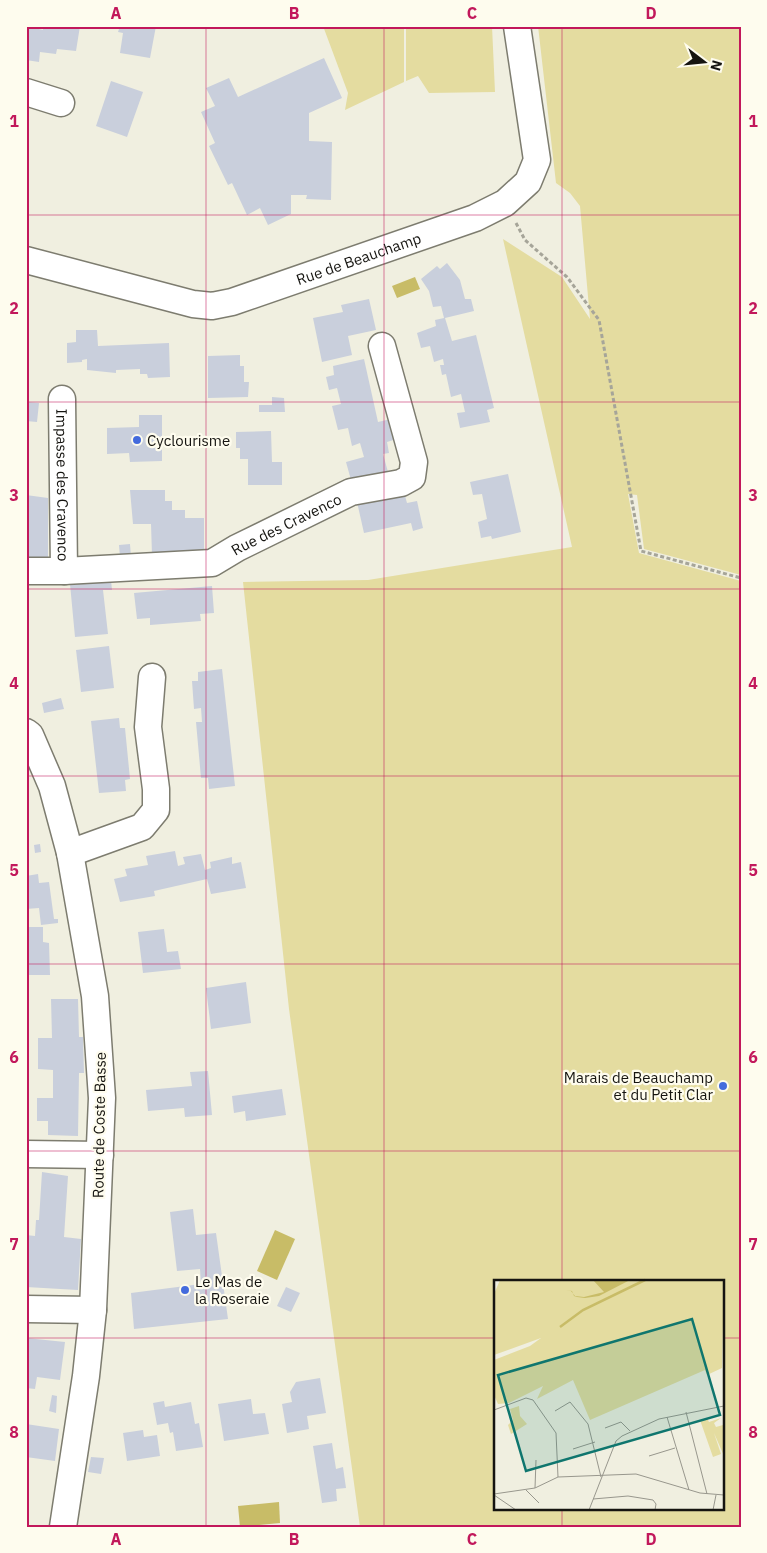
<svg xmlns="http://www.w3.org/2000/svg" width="767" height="1553" viewBox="0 0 767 1553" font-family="'IBM Plex Sans',sans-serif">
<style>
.green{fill:#e4dca0;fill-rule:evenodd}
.water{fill:#c8bc67}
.building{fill:#c9cfdc}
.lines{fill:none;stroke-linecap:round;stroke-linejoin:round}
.minor-casing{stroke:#7d7c6f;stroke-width:29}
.path{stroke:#a6a599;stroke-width:3;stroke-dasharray:4 2.5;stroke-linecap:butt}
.minor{stroke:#fff;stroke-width:26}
.grid{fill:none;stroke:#c2185b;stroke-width:1;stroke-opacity:0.55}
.poi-dot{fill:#446bdd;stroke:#fefcee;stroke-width:2}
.labels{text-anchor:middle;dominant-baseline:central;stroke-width:4.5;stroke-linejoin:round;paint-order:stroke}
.street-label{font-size:15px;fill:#151410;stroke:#fefcee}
.poi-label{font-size:15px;fill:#151410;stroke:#fefcee;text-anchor:start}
.inset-river{fill:none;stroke:#c8bc67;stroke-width:2.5}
.inset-road{fill:none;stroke:#98978d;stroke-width:1}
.view{fill:#0f766e;fill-opacity:0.15;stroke:#0f766e;stroke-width:2.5}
.inset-edge{fill:none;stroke:#151410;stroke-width:2.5}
.neatline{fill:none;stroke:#c2185b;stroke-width:2}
.grid-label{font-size:16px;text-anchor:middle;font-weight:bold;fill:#c2185b}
</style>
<rect width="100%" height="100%" fill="#f0efe0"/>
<g class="green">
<path d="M323 26H404V82L345 110 348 93Z"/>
<path d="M406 26H492L495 92 429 93 418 76 406 81Z"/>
<path d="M538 26H741V575L644 549 637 495 628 494 639 553 741 581V1527H360L289 1009 243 582 368 580 572 547 503 239 562 277 590 319 580 206 570 193 556 183ZM496 1282H723V1509H496Z"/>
</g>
<g class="water">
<path d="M415 277 420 289 397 298 392 286Z"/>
<path d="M275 1230 295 1239 277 1280 257 1271Z"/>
<path d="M279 1502 280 1523 240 1527 238 1506Z"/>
</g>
<g class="building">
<path d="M26 26 43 30V26H80L76 51 57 49 56 54 40 52 39 62 26 60Z"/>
<path d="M120 26H156L150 58 120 53 123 33 118 32Z"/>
<path d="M324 58 342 98 309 113V141L332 142 331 200 306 199 307 195H291V214L268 225 260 208 247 215 232 183 228 185 209 146 215 143 201 112 215 106 206 88 229 78 238 97Z"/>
<path d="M111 81 143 92 127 137 96 126Z"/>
<path d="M447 263 460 280 465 299H471L474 311 445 318 452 341 476 335 494 408 487 410 490 422 460 428 457 413 465 412 461 394 451 397 446 374 442 375 440 365H444L443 359 434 362 430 346 421 348 417 333 436 326 435 320 444 318 441 306 433 307 429 291 421 279 437 266 440 269Z"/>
<path d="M369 299 376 330 348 336 352 355 322 362 313 318 343 312 341 305Z"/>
<path d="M76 330H97L98 346 169 343 170 377 148 378 147 374H140V369L116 370V373L87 370V359L82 360V362L67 363V343L76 342Z"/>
<path d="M240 355V366H244V382H249L248 397 208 398V356Z"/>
<path d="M364 359 378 422 395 418 400 438 387 442 389 453 383 454 388 472 351 480 346 462 364 457 360 443 352 446 348 428 338 430 332 406 341 404 337 388 329 390 326 377 334 375 333 366Z"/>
<path d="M272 397 284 398 285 412H259V405H272Z"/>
<path d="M26 402 39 403 37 422 26 421Z"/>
<path d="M139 415H162V461L130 462 129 453 107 454V428L139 427Z"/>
<path d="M271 431 272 462H282V485H248V459H240V448H236V432Z"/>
<path d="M508 474 521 532 492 539 491 536 481 538 478 522 487 519 482 494 473 495 470 482Z"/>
<path d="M130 490H165V501H172V510H185V518H204V553L152 555 151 524H133Z"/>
<path d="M404 492 407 503 417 501 423 528 413 531 411 523 364 533 357 502Z"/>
<path d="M26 495 48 498V560L26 559Z"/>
<path d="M130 544 131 557H120L119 545Z"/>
<path d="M111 580 112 590H103L108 634 75 637 70 584Z"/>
<path d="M212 586 214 613 200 614 201 621 150 625V618L137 619 134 593Z"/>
<path d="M109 646 114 688 81 692 76 650Z"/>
<path d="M222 669 235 786 209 789 208 778H201L196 722H202L201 708 194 709 192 681H198V672Z"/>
<path d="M61 698 64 709 44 713 42 703Z"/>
<path d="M119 718 120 728H125L130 779 125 780 126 791 99 793 91 721Z"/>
<path d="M40 844 41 852 35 853 34 845Z"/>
<path d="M175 851 178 866 185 864 183 857 201 854 205 870 211 868 210 862 232 857V864L241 862 246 888 211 894 207 879 154 891 155 896 120 902 114 879 127 876 125 869 148 865 146 856Z"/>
<path d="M38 874 39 883 49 882 54 919H58V923L41 925 39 908 26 909V876Z"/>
<path d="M26 927H43V942L49 943 50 975H26Z"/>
<path d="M164 929 167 952 178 951 181 969 143 973 138 932Z"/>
<path d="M246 982 251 1023 211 1029 206 988Z"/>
<path d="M51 999H78L79 1037H83L84 1073H79L78 1136 48 1135V1121H37V1098H53V1070L38 1069V1038H52Z"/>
<path d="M208 1071 212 1115 185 1117 184 1108 148 1111 146 1090 192 1086 190 1072Z"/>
<path d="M282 1089 286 1115 246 1121 245 1111 234 1113 232 1096Z"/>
<path d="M42 1172 68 1176 64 1237 81 1239 78 1290 26 1287V1235L35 1236 36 1220H39Z"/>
<path d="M193 1209 196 1235 216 1233 228 1319 134 1329 131 1293 201 1284 200 1269 177 1271 170 1212Z"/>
<path d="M286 1287 300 1293 291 1312 277 1306Z"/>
<path d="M26 1338 65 1342 60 1380 37 1377 35 1389 26 1388Z"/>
<path d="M320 1378 326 1413 307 1416 309 1429 287 1433 282 1404 292 1402 290 1392 296 1382Z"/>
<path d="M52 1395 57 1396 56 1413 49 1411Z"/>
<path d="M251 1399 253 1414 265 1413 269 1434 224 1441 218 1404Z"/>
<path d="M164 1401 165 1407 191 1402 195 1424 199 1423 203 1447 176 1451 173 1432 170 1433 168 1423 157 1425 153 1403Z"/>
<path d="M26 1424 59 1429 55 1461 26 1457Z"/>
<path d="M143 1430 144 1437 157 1435 160 1456 127 1461 123 1433Z"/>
<path d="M332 1443 336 1469 343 1467 346 1488 336 1489 337 1501 322 1503 313 1446Z"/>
<path d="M91 1457 104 1458 101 1474 88 1472Z"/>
</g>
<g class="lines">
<defs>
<g id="minor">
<path d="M26 92 61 103"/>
<path id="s1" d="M26 260 193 304 212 306 232 302 475 218 505 203 528 182 537 160 517 26"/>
<path id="s2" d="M62 399 64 571"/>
<path id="s3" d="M26 571H64L212 563 237 548 351 492 401 483 412 477 414 462 382 346"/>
<path d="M26 732 30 735 52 786 70 853 95 996 102 1098 93 1310 86 1376 63 1527"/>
<path d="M70 853 142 827 156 810V789L148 727 152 677"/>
<path d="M26 1154 100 1155"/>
<path d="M26 1309 93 1310"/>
</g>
</defs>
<use href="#minor" class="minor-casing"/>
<path class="path" d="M516 223 525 240 567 277 599 320 641 551 741 578"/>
<use href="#minor" class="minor"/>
</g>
<path class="grid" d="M206 26V1527M384 26V1527M562 26V1282M26 215H741M26 402H741M26 589H741M26 776H741M26 964H741M26 1151H741M26 1338H496M723 1338H741M562 1509V1527"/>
<g class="poi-dot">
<circle cx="137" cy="440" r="5"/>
<circle cx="723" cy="1086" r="5"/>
<circle cx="185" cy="1290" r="5"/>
</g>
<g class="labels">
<g class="street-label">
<text stroke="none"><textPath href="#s1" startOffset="346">Rue de Beauchamp</textPath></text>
<text stroke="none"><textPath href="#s2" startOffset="86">Impasse des Cravenco</textPath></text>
<text stroke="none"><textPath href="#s3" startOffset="270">Rue des Cravenco</textPath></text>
<text transform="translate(99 1125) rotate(-89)">Route de Coste Basse</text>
</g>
<g class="poi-label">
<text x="147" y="440">Cyclourisme</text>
<text x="713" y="1077" text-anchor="end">Marais de Beauchamp<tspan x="713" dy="17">et du Petit Clar</tspan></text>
<text x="195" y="1281">Le Mas de<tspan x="195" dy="17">la Roseraie</tspan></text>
</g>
</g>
<g transform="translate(494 1280)">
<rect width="230" height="230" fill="#f0efe0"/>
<path d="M6 0H230L228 88 213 95 211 90 96 140 79 100 43 119 49 106 15 123 4 124 0 115V80L36 66 47 58 0 75V14ZM25 126 26 136 33 144 17 154 14 145 19 140 16 129ZM213 138 215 142 227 138 220 143 222 147 229 145 230 148V176L220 153 227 174 219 177 206 140Z" fill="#e4dca0"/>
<path d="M67 0 72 10 77 11 81 16 90 17 110 12 99 0H136L105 16 91 18 83 17 80 16 78 11 72 10Z" fill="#c8bc67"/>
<path class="inset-river" d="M66 47 89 30 151 0"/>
<path class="inset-road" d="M0 130 32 118 39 120 62 153 64 197M61 131 76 122 94 144 107 197M192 132 213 214M173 137 195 210M111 148 127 142 136 151M79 169 101 162M155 176 181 168M41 208 42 180M32 210 45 223M0 214 41 208 64 197 142 194 206 213 230 215M0 215 22 230M99 219 134 216 159 220 162 224 161 230M95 230 122 161 128 156 165 139 230 126M219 230 222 215"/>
<path class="view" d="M198 39 226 135 32 191 4 95Z"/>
<rect width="230" height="230" class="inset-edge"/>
</g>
<rect width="767" height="1553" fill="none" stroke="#fefcee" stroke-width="55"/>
<g transform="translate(704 62) rotate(106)" stroke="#fefcee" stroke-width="4" paint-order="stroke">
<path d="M0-4L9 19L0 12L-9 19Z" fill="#151410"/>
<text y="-8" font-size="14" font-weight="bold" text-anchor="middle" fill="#151410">N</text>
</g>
<rect x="28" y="28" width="712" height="1498" class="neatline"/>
<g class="grid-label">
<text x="116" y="19">A</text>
<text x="294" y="19">B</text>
<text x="472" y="19">C</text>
<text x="651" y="19">D</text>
<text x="14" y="127">1</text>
<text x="753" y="127">1</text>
<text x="14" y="314">2</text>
<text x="753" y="314">2</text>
<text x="14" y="501">3</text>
<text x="753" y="501">3</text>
<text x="14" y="689">4</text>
<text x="753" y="689">4</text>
<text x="14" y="876">5</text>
<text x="753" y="876">5</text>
<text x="14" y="1063">6</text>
<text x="753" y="1063">6</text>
<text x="14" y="1250">7</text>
<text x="753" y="1250">7</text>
<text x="14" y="1438">8</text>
<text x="753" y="1438">8</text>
<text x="116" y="1545">A</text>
<text x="294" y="1545">B</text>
<text x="472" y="1545">C</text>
<text x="651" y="1545">D</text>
</g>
</svg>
